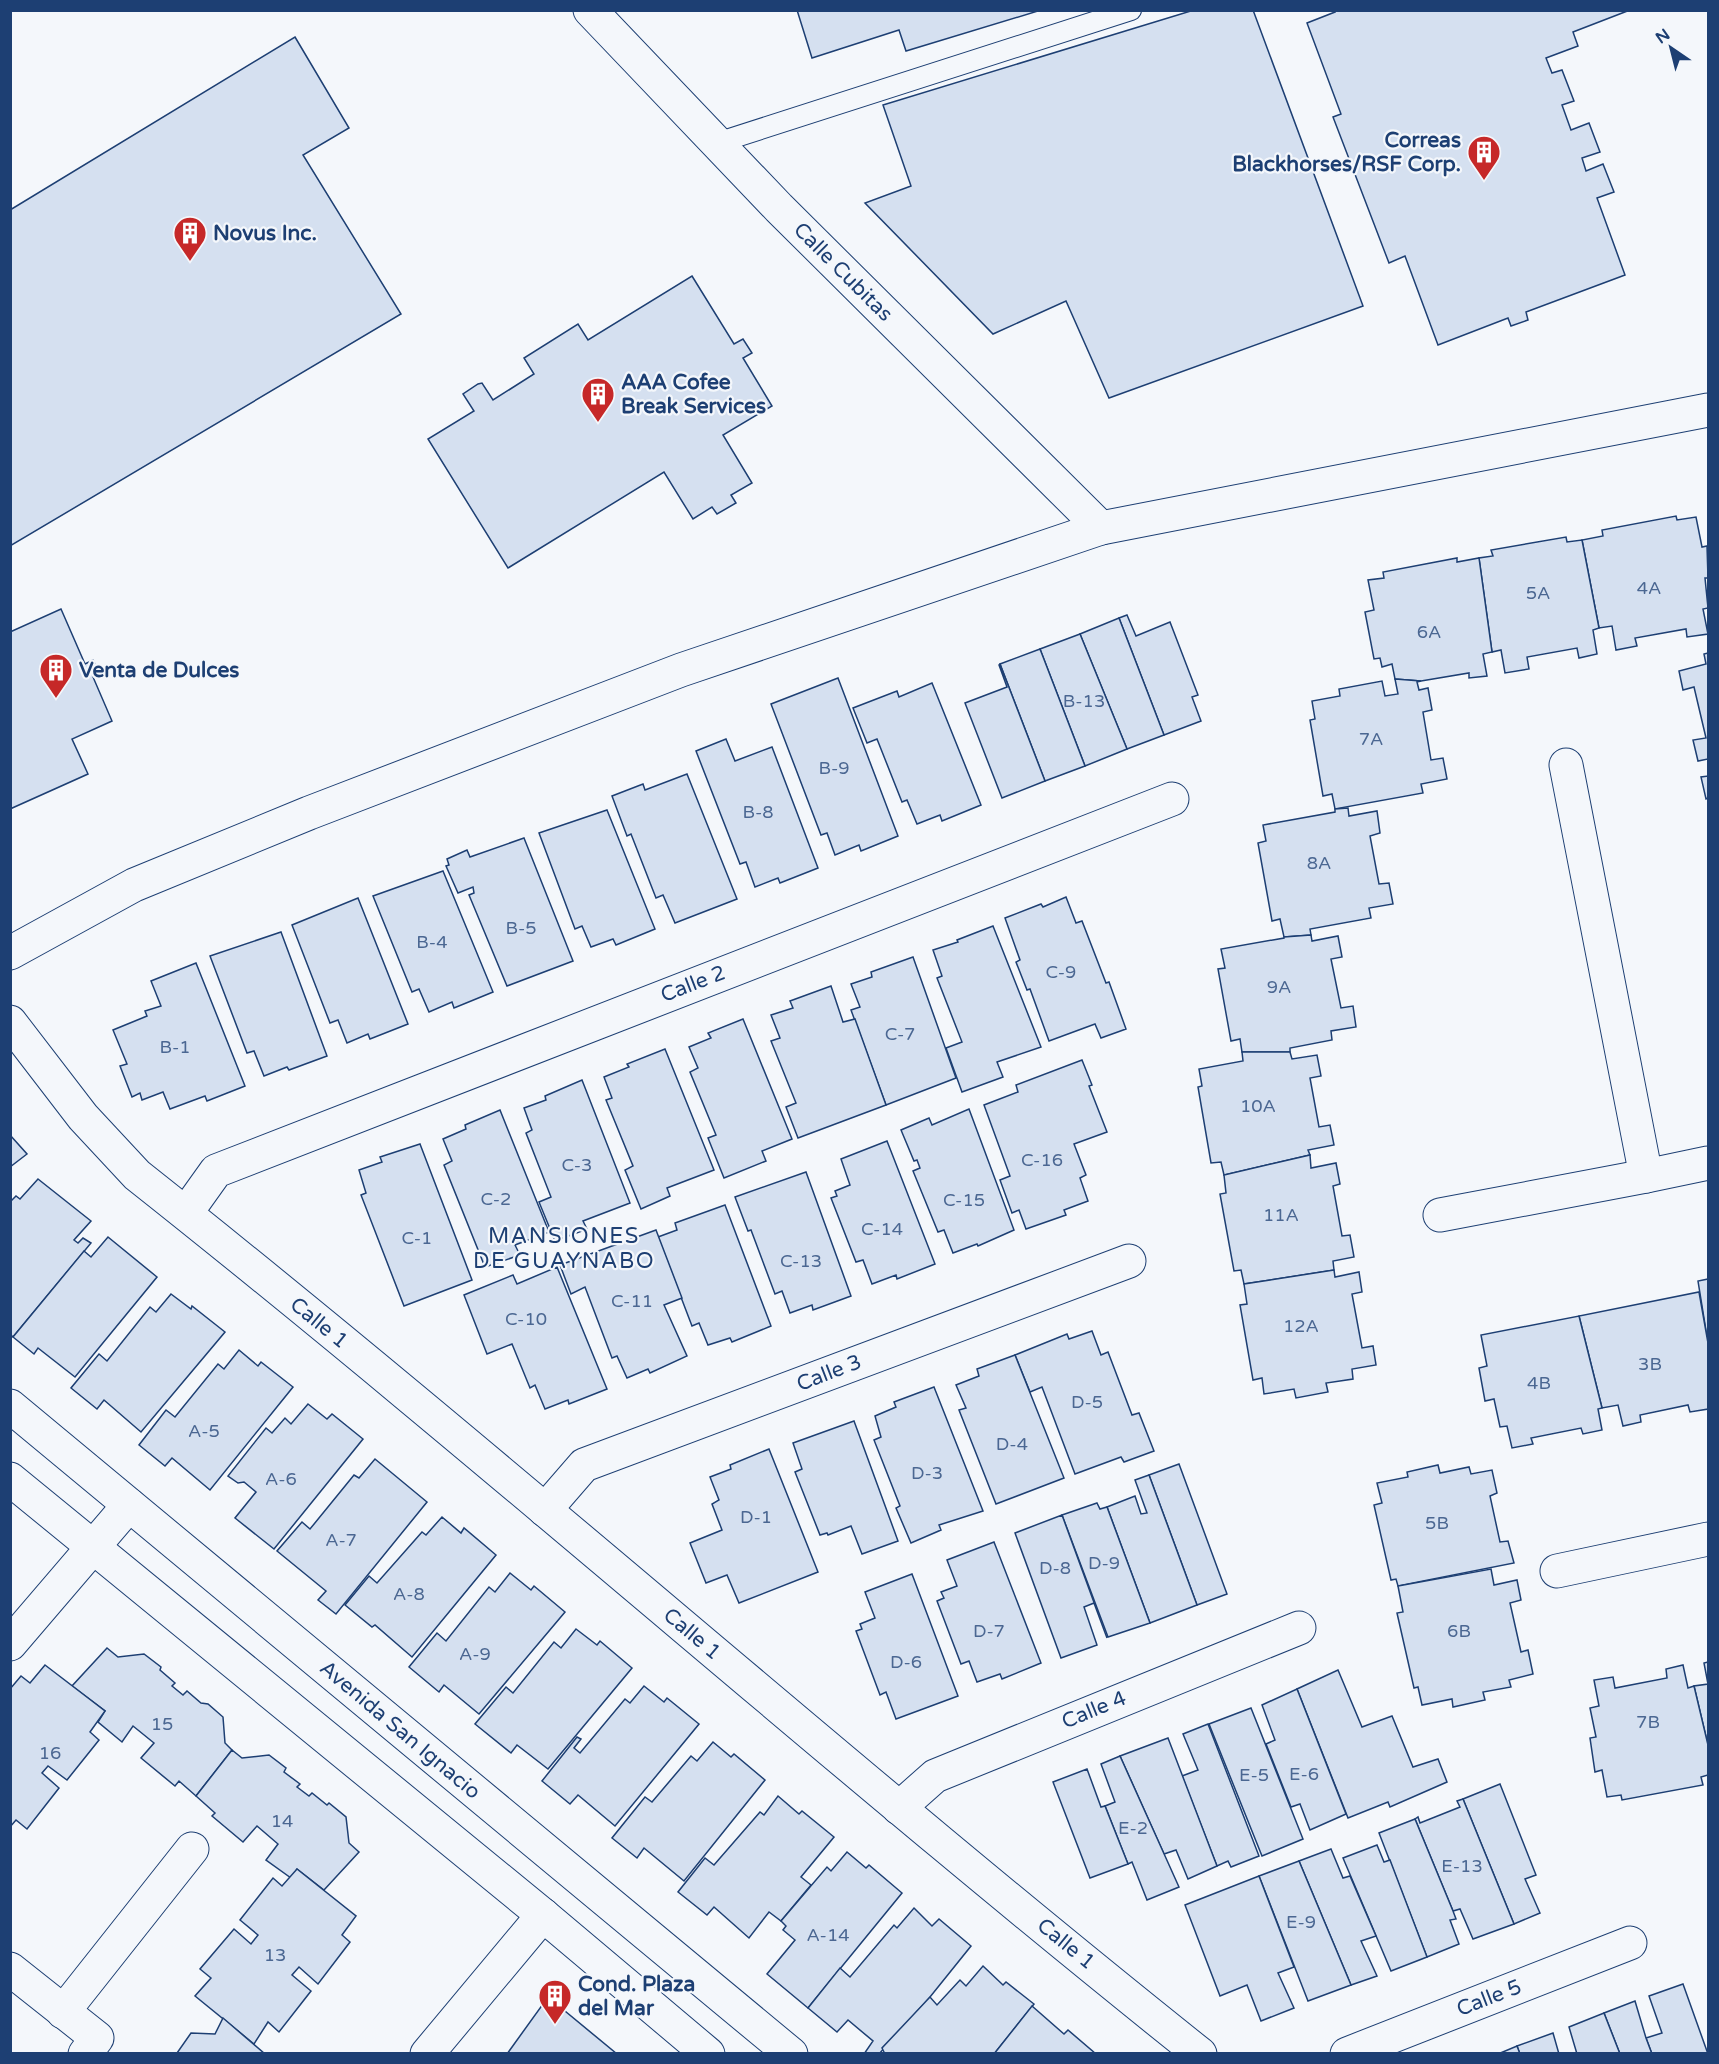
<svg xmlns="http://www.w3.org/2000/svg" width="1719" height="2064" viewBox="0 0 1719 2064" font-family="'Varela Round',sans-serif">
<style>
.building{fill:#d5e0f0;stroke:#1d3f73;stroke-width:1.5}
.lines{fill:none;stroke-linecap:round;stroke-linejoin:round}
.service-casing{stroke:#1d3f73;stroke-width:22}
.minor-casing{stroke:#1d3f73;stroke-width:35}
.service{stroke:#f4f7fb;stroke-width:20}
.minor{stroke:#f4f7fb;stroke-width:33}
.labels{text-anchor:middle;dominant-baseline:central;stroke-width:4.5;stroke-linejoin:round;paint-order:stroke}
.number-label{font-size:18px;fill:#4b6792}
.poi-label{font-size:21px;font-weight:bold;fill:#1d3f73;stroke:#f4f7fb;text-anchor:start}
.street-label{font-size:21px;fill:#1d3f73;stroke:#f4f7fb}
.neighbourhood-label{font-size:22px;letter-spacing:1.5px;fill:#1d3f73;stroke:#f4f7fb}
</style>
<rect width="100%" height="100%" fill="#f4f7fb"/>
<g class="building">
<path d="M797 10H1038V11L906 51 899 30 812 58Z"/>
<path d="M1194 10H1253L1363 306 1109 398 1066 301 993 334 865 203 911 186 883 105Z"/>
<path d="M1334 10H1630L1573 32 1578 46 1546 58 1552 73 1562 70 1574 101 1562 105 1571 130 1589 123 1600 152 1582 158 1586 171 1603 164 1614 192 1597 198 1625 275 1526 312 1528 320 1511 326 1508 318 1438 345 1405 256 1389 263 1333 117 1341 114 1307 23 1335 12Z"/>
<path d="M295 37 349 128 303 155 401 314 10 546V210Z"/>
<path d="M692 276 734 344 743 339 752 353 743 358 772 406 723 435 752 483 731 495 736 503 717 514 712 507 693 519 664 472 508 568 428 439 474 411 463 394 478 384 482 383 493 400 534 374 524 358 578 324 588 340Z"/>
<path d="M1676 516 1677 520 1696 517 1702 547 1707 546 1708 578H1705L1708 608 1703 609 1708 634 1687 637 1686 629 1635 638 1637 646 1616 650 1612 626 1599 628 1582 540 1603 536 1602 530Z"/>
<path d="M1566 537 1567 542 1582 540 1599 628 1593 630 1597 654 1579 658 1577 648 1527 657 1529 669 1505 673 1501 650 1492 652 1479 558 1493 556 1491 550Z"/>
<path d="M1457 558V562L1479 558 1492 652 1483 654 1487 676 1469 678V673L1421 681 1395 679 1392 664 1382 667 1380 658 1374 659 1365 612 1374 610 1368 580 1384 578 1383 572Z"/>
<path d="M61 609 85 664 93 660 100 674 93 677 112 721 72 739 88 774 10 809V632Z"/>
<path d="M1127 615 1136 636 1170 622 1198 695 1192 697 1201 721 1164 735 1119 618Z"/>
<path d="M1119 618 1164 735 1127 749 1080 634Z"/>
<path d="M1080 634 1127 749 1085 766 1040 649Z"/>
<path d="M1040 649 1085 766 1045 781 1000 664Z"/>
<path d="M1708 653V759L1698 761 1693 740 1706 738 1694 687 1683 690 1679 671 1706 664 1704 654Z"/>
<path d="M1000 664 1045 781 1002 798 965 703 1007 687 999 665Z"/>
<path d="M838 678 898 836 861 851 859 845 835 855 827 833 821 835 771 704Z"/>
<path d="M1395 679 1421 681 1417 682 1419 690 1428 688 1432 710 1423 712 1431 760 1443 758 1447 779 1421 784 1423 793 1335 809 1332 794 1323 796 1310 720 1315 719 1312 701 1340 696 1339 689 1382 681 1385 696 1398 694Z"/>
<path d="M932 683 981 805 942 821 940 815 917 824 907 800 902 802 877 739 867 743 853 708 897 691 899 697Z"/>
<path d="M726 739 735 761 772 747 818 868 780 883 778 878 755 887 746 862 740 864 696 751Z"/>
<path d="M687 774 737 899 675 923 663 895 656 898 631 834 627 836 612 796 643 784 645 790Z"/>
<path d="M1708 776V798L1706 799 1701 777Z"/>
<path d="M1348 808 1349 816 1377 811 1380 833 1370 836 1379 884 1389 883 1393 904 1369 908 1371 918 1310 929 1311 935 1284 937 1280 919 1272 921 1258 843 1266 841 1263 825 1335 812V809Z"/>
<path d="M607 810 655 929 616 945 613 939 591 947 582 926 575 929 539 833Z"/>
<path d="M524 838 573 961 507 986 469 895 474 893 473 887 458 893 446 866 449 865 447 859 467 850 470 857Z"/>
<path d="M443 871 493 992 454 1008 452 1002 429 1012 419 989 412 992 373 896Z"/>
<path d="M1066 897 1076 923 1082 921 1106 983 1109 982 1126 1029 1101 1038 1095 1024 1049 1041 1030 989 1027 990 1016 962 1020 960 1005 918 1041 904 1043 907Z"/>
<path d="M358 898 408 1024 370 1039 368 1034 347 1043 338 1020 330 1023 292 925Z"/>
<path d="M993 926 1041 1047 997 1062 1003 1077 962 1092 946 1048 962 1042 937 978 942 976 933 950 958 942 957 940Z"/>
<path d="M281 932 327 1056 289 1070 287 1067 264 1076 254 1051 247 1053 210 956Z"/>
<path d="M1311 935 1312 941 1338 936 1342 957 1331 959 1341 1008 1353 1006 1356 1027 1331 1031 1332 1040 1290 1048V1052H1242L1240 1039 1231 1041 1218 969 1225 968 1221 949 1284 938V937Z"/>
<path d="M913 957 956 1078 886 1105 851 1010 860 1007 851 984 872 977 871 972Z"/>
<path d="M196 963 245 1086 207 1101 205 1096 170 1109 163 1092 142 1100 140 1093 132 1097 120 1066 127 1064 113 1030 147 1016 145 1011 161 1006 151 981Z"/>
<path d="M831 986 843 1022 855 1019 886 1105 798 1138 786 1107 796 1103 771 1041 780 1038 771 1015 793 1008 790 1001Z"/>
<path d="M743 1019 792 1139 762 1151 766 1161 724 1178 708 1138 716 1135 690 1072 698 1068 689 1047 711 1038 708 1033Z"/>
<path d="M665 1049 714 1170 667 1188 670 1196 641 1209 625 1170 633 1166 606 1100 612 1098 604 1077 629 1067 627 1064Z"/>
<path d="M1242 1052H1290L1292 1059 1317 1055 1321 1076 1310 1078 1319 1127 1330 1125 1334 1145 1308 1150 1310 1155 1224 1175 1221 1162 1211 1163 1198 1087 1202 1086 1199 1069 1243 1061Z"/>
<path d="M1082 1060 1092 1085 1089 1086 1107 1132 1074 1144 1086 1175 1080 1178 1088 1201 1064 1210 1066 1215 1026 1229 1019 1210 1012 1213 1000 1180 1010 1176 984 1105 1018 1092 1016 1085Z"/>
<path d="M582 1080 630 1203 583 1221 587 1229 555 1241 539 1202 551 1197 526 1133 532 1130 524 1108 546 1100 545 1096Z"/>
<path d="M969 1109 1014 1230 978 1246 977 1244 953 1253 944 1230 938 1232 913 1171 920 1168 917 1160 914 1161 901 1130 929 1118 932 1125Z"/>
<path d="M500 1110 549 1232 515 1245 520 1255 485 1267 444 1165 452 1161 443 1139 466 1129 465 1125Z"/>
<path d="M10 1135 27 1154 10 1167Z"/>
<path d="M887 1141 935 1264 897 1279 896 1275 872 1284 863 1260 856 1262 831 1198 837 1196 835 1191 850 1185 841 1159Z"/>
<path d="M420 1144 472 1280 404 1306 361 1195 366 1193 359 1170 382 1162 380 1157Z"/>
<path d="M1310 1155 1311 1168 1336 1163 1340 1184 1333 1186 1342 1236 1350 1235 1354 1257 1333 1261 1334 1270 1244 1284 1241 1270 1234 1271 1220 1194 1226 1193 1224 1175Z"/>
<path d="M806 1172 851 1296 813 1310 812 1305 790 1313 782 1291 775 1294 751 1230 748 1231 735 1197Z"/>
<path d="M38 1179 91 1221 74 1240 78 1243 83 1238 91 1243 13 1337 10 1334V1202L16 1196 20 1199Z"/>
<path d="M725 1205 771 1326 732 1342 730 1338 708 1345 699 1323 692 1326 658 1237 677 1230 675 1223Z"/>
<path d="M656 1230 682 1298 664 1305 687 1356 650 1373 648 1369 627 1378 617 1356 612 1358 585 1287 571 1294 560 1265Z"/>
<path d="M108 1237 157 1277 75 1377 38 1348 34 1354 13 1337 84 1251 91 1257Z"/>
<path d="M557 1267 607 1389 569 1404 568 1400 545 1409 535 1385 530 1388 512 1344 487 1354 464 1295 513 1275 517 1284Z"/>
<path d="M1334 1270 1335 1277 1359 1272 1362 1292 1352 1294 1362 1348 1373 1346 1376 1365 1352 1369 1353 1379 1326 1383 1328 1392 1296 1398 1294 1389 1264 1394 1262 1378 1253 1380 1240 1305 1247 1304 1244 1284Z"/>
<path d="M1708 1279V1343L1698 1281Z"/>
<path d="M1699 1292 1708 1343V1409L1690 1412 1688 1405 1640 1415 1641 1422 1623 1426 1618 1405 1602 1408 1579 1316Z"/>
<path d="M171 1294 191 1309 192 1306 225 1332 141 1432 104 1400 97 1409 71 1388 99 1354 107 1361 150 1307 156 1312Z"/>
<path d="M1579 1316 1602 1408 1598 1409 1602 1430 1583 1434 1581 1428 1531 1438 1533 1444 1512 1448 1507 1426 1500 1427 1494 1399 1485 1401 1479 1368 1487 1366 1481 1335Z"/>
<path d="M1092 1331 1101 1355 1108 1352 1132 1415 1139 1413 1154 1451 1124 1462 1121 1457 1075 1474 1042 1387 1030 1392 1015 1355 1067 1334 1069 1339Z"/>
<path d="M239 1350 258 1366 261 1362 293 1387 210 1490 172 1458 165 1466 139 1445 166 1410 175 1417 218 1364 224 1369Z"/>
<path d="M1015 1355 1064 1478 996 1504 959 1410 966 1408 956 1385 979 1376 977 1369Z"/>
<path d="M934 1387 983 1511 939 1525 941 1530 911 1543 896 1508 900 1506 874 1440 881 1437 875 1416 896 1407 894 1402Z"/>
<path d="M308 1404 327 1419 332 1414 363 1439 274 1549 235 1518 256 1492 244 1482 238 1483 228 1476 266 1428 272 1433 285 1418 291 1424Z"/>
<path d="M854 1421 898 1541 862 1554 851 1526 828 1535 827 1533 820 1535 795 1472 802 1469 793 1443Z"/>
<path d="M769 1449 818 1572 739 1603 727 1575 706 1583 690 1543 722 1530 712 1504 719 1500 710 1477 731 1469 730 1465Z"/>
<path d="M375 1459 427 1502 336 1614 318 1600 326 1591 277 1551 302 1522 310 1529 354 1475 359 1478Z"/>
<path d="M1179 1464 1227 1594 1197 1605 1149 1475Z"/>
<path d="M1438 1465 1440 1473 1469 1467 1471 1474 1492 1470 1497 1493 1490 1496 1500 1542 1508 1541 1514 1563 1398 1586 1396 1579 1391 1580 1374 1505 1382 1503 1377 1483 1408 1477 1407 1472Z"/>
<path d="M1149 1475 1197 1605 1150 1623 1107 1507 1135 1496 1141 1514 1147 1513 1135 1480Z"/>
<path d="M1097 1503 1100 1509 1107 1507 1150 1623 1108 1637 1062 1515Z"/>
<path d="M1062 1515 1107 1638 1094 1603 1084 1607 1097 1645 1061 1658 1015 1533Z"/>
<path d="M442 1517 461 1533 464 1528 496 1555 412 1657 375 1625 372 1627 345 1605 369 1576 377 1583 422 1532 426 1535Z"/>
<path d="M994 1542 1041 1663 1002 1679 1000 1674 977 1682 969 1661 961 1664 937 1601 944 1598 941 1592 957 1586 947 1560Z"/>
<path d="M1491 1569 1494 1585 1517 1580 1521 1600 1510 1603 1521 1652 1528 1650 1533 1674 1509 1680 1511 1687 1483 1692 1485 1700 1453 1707 1452 1699 1422 1705 1418 1687 1414 1688 1397 1613 1403 1612 1398 1586Z"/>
<path d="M510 1573 531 1590 534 1586 565 1612 479 1714 444 1685 439 1692 409 1667 437 1633 446 1641 489 1587 495 1592Z"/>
<path d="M912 1574 958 1696 896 1719 886 1692 880 1695 856 1631 862 1629 860 1624 875 1618 865 1592Z"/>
<path d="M576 1629 597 1645 600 1641 632 1668 548 1769 517 1745 511 1753 475 1724 506 1687 513 1693 554 1642 561 1648Z"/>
<path d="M107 1648 118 1657 144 1654 161 1667 160 1670 175 1683 172 1686 183 1695 187 1691 201 1703 208 1704 223 1717 225 1743 232 1750 196 1796 179 1781 175 1786 141 1758 154 1743 133 1726 122 1742 98 1722 105 1711 72 1686Z"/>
<path d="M1708 1662V1745L1694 1686 1708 1684 1704 1663Z"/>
<path d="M45 1665 105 1711 90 1732 99 1740 67 1780 48 1766 42 1773 59 1788 27 1829 16 1820 10 1827V1689L21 1676 30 1683Z"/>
<path d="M1683 1665 1688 1688 1694 1686 1708 1745V1775L1701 1777 1703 1785 1622 1800 1621 1795 1607 1797 1602 1770 1595 1772 1590 1738 1596 1737 1590 1708 1599 1706 1594 1680 1613 1677 1615 1688 1667 1678 1666 1669Z"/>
<path d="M1338 1670 1362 1727 1392 1716 1413 1767 1438 1759 1447 1782 1390 1807 1388 1802 1348 1818 1297 1689Z"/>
<path d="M644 1686 664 1702 667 1698 699 1724 615 1826 578 1795 570 1804 542 1781 577 1737 581 1739 574 1748 580 1753 625 1699 630 1703Z"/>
<path d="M1297 1689 1346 1814 1310 1830 1300 1804 1291 1807 1266 1744 1275 1740 1262 1705Z"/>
<path d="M1251 1708 1303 1839 1262 1856 1209 1724Z"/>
<path d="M1208 1724 1259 1856 1231 1867 1228 1861 1217 1866 1182 1776 1198 1770 1183 1734Z"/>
<path d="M1168 1738 1217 1866 1188 1879 1176 1850 1164 1854 1120 1756Z"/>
<path d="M713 1742 731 1757 734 1754 765 1780 684 1881 644 1848 637 1858 612 1838 645 1797 652 1802 691 1756 697 1761Z"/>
<path d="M232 1750 242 1758 269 1755 286 1768 284 1772 300 1784 297 1787 309 1796 312 1793 327 1805 329 1803 346 1817 349 1843 359 1852 324 1890 297 1869 291 1878 266 1860 278 1844 257 1826 243 1842 212 1816 215 1813 196 1796Z"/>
<path d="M1120 1756 1179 1887 1147 1900 1132 1862 1128 1864 1105 1806 1115 1802 1101 1764Z"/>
<path d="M1087 1769 1101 1807 1105 1806 1128 1864 1090 1878 1053 1782Z"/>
<path d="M1500 1784 1536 1875 1525 1879 1540 1913 1514 1924 1463 1799Z"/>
<path d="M778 1796 799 1814 802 1811 834 1837 801 1877 811 1885 781 1921 769 1912 749 1938 714 1907 707 1915 678 1892 705 1858 714 1865 760 1812 764 1815Z"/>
<path d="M1463 1799 1514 1924 1473 1939 1460 1909 1453 1911 1415 1819 1418 1817 1420 1823 1460 1807 1457 1801Z"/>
<path d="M1415 1819 1453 1911 1456 1919 1450 1920 1459 1944 1427 1957 1379 1833Z"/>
<path d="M1377 1845 1384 1862 1390 1860 1427 1957 1391 1971 1343 1858Z"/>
<path d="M1331 1849 1343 1878 1350 1876 1376 1936 1361 1941 1377 1976 1351 1985 1299 1861Z"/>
<path d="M847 1852 866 1868 869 1865 902 1893 808 2008 767 1974 795 1940 783 1930 786 1926 781 1921 827 1867 831 1871Z"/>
<path d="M1299 1861 1351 1985 1308 2001 1259 1876Z"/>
<path d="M297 1869 356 1916 342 1935 350 1942 318 1984 299 1967 292 1975 311 1991 279 2032 268 2022 254 2044 195 1996 211 1978 200 1969 234 1929 251 1944 258 1935 240 1920 273 1878 282 1886Z"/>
<path d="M1259 1876 1294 1967 1278 1973 1294 2008 1261 2021 1247 1985 1220 1996 1185 1905Z"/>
<path d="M914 1908 932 1926 939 1919 971 1946 930 1997 879 2054H864L873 2041 848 2020 837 2032 808 2008 840 1968 850 1977 894 1925 897 1928Z"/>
<path d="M983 1966 1003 1985 1006 1982 1034 2004 994 2054H885L882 2048 930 1997 937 2005 960 1980 966 1986Z"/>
<path d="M1683 1984 1708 2054H1652L1646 2038 1662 2033 1649 1996Z"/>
<path d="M548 1997 617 2054H507Z"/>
<path d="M1635 2001 1646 2038 1652 2054H1620L1604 2013Z"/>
<path d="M1032 2006 1064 2034 1068 2030 1096 2054H994Z"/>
<path d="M1604 2013 1620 2054H1577L1569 2027Z"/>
<path d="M223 2018 265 2054 177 2053 191 2033 215 2034Z"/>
<path d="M1553 2033 1559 2054H1520L1517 2046Z"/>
<path d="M1517 2046 1520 2054H1498Z"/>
</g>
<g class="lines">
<defs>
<path id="service" d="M717 143 1131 10"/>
<g id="minor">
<path d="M590 10 779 208 1101 528"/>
<path d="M1566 765 1646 1176"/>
<path d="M10 953 134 885 309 813 681 670 1101 528 1708 410"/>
<path d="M10 1022 83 1117 137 1175C497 1460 840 1767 1200 2054"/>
<path d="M186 1213 216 1171 1172 799"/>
<path d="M1440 1215 1646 1176 1708 1163"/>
<path d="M10 1406 791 2054"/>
<path d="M10 1479 543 1915 708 2054"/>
<path d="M545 1510 584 1465 1129 1261"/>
<path d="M1557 1571 1708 1539"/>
<path d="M10 1644 129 1505"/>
<path d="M899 1808 935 1776 1299 1628"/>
<path d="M10 1969 97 2038 85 2054"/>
<path d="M63 2012 192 1849"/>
<path d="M427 2054 543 1915"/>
<path d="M1347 2054 1630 1943"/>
</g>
</defs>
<use href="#service" class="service-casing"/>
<use href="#minor" class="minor-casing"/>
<use href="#service" class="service"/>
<use href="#minor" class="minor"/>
</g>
<defs>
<symbol id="building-pin" viewBox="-11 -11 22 30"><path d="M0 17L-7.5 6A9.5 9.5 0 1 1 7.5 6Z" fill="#c62828" stroke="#f4f7fb"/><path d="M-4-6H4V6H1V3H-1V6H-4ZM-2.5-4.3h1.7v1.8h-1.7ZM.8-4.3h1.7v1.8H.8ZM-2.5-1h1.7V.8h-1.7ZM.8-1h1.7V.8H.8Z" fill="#fff"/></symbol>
</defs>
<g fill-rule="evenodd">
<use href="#building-pin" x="1465" y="133" width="38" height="52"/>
<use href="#building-pin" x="171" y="214" width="38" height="52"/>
<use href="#building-pin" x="579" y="375" width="38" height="52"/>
<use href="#building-pin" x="37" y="651" width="38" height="52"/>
<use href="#building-pin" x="536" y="1977" width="38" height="52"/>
</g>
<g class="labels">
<g class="number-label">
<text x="1649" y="588">4A</text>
<text x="1538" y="593">5A</text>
<text x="1429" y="632">6A</text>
<text x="1084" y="701">B-13</text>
<text x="1371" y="739">7A</text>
<text x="834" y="768">B-9</text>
<text x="758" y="812">B-8</text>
<text x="1319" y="863">8A</text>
<text x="521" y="928">B-5</text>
<text x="432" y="942">B-4</text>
<text x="1061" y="972">C-9</text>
<text x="1279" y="987">9A</text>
<text x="900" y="1034">C-7</text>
<text x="175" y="1047">B-1</text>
<text x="1258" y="1106">10A</text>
<text x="1042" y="1160">C-16</text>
<text x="577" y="1165">C-3</text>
<text x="496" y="1199">C-2</text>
<text x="964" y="1200">C-15</text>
<text x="1281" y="1215">11A</text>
<text x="882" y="1229">C-14</text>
<text x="417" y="1238">C-1</text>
<text x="801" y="1261">C-13</text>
<text x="632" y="1301">C-11</text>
<text x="526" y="1319">C-10</text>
<text x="1301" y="1326">12A</text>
<text x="1650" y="1364">3B</text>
<text x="1539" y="1383">4B</text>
<text x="1087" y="1402">D-5</text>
<text x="204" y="1431">A-5</text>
<text x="1012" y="1444">D-4</text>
<text x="927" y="1473">D-3</text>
<text x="281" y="1479">A-6</text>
<text x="756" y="1517">D-1</text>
<text x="1437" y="1523">5B</text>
<text x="341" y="1540">A-7</text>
<text x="1104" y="1563">D-9</text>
<text x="1055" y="1568">D-8</text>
<text x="409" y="1594">A-8</text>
<text x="989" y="1631">D-7</text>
<text x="1459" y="1631">6B</text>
<text x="475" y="1654">A-9</text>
<text x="906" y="1662">D-6</text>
<text x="1648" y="1722">7B</text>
<text x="162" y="1724">15</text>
<text x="50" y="1753">16</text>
<text x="1304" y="1774">E-6</text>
<text x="1254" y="1775">E-5</text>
<text x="282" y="1821">14</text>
<text x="1133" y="1828">E-2</text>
<text x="1462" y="1866">E-13</text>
<text x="1301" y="1922">E-9</text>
<text x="828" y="1935">A-14</text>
<text x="275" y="1955">13</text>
</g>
<g class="poi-label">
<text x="1461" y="140" text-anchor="end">Correas<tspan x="1461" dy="24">Blackhorses/RSF Corp.</tspan></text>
<text x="213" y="233">Novus Inc.</text>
<text x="621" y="382">AAA Cofee<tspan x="621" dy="24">Break Services</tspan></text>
<text x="79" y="670">Venta de Dulces</text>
<text x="578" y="1984">Cond. Plaza<tspan x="578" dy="24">del Mar</tspan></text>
</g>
<g class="street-label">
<text transform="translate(843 272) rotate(45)">Calle Cubitas</text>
<text transform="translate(693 984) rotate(-21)">Calle 2</text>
<text transform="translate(319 1323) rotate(39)">Calle 1</text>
<text transform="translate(829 1373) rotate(-21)">Calle 3</text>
<text transform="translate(692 1634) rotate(40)">Calle 1</text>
<text transform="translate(1094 1710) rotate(-22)">Calle 4</text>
<text transform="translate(400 1730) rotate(40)">Avenida San Ignacio</text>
<text transform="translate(1066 1944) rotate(39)">Calle 1</text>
<text transform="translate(1489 1998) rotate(-21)">Calle 5</text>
</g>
<g class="neighbourhood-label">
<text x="564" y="1236">MANSIONES<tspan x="564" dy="25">DE GUAYNABO</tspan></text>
</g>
</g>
<rect width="1719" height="2064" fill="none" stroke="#1d3f73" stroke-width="24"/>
<g transform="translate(1671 48) rotate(325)" stroke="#f4f7fb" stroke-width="4.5" paint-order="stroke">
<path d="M0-4.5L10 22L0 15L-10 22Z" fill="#1d3f73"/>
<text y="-9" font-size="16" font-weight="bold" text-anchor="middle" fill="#1d3f73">N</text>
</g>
</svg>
